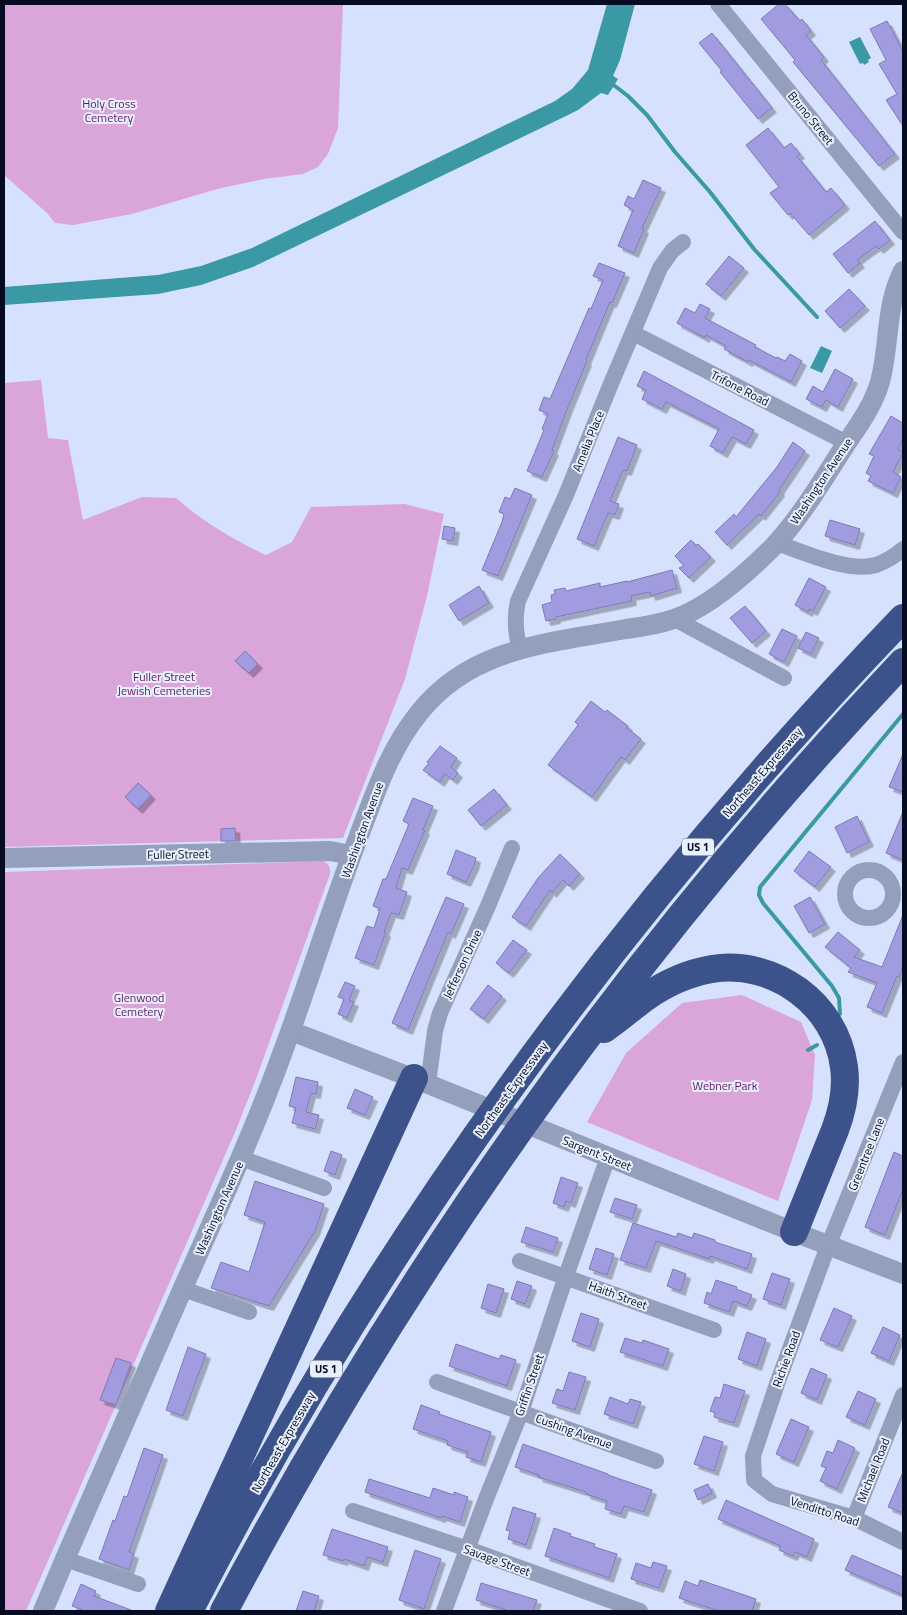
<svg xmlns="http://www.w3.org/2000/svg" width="907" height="1615" viewBox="0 0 907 1615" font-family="'Titillium Web',sans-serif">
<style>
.green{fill:#daa6da}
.water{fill:#3a99a5}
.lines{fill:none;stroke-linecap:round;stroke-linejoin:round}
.stream{stroke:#3a99a5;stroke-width:4}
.building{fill:#a09cdf;stroke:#7d78b8;filter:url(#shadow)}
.minor{stroke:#939fbb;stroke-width:16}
.tertiary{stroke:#939fbb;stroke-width:20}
.motorway{stroke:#3c528a;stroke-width:28}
.labels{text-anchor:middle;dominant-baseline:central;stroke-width:4;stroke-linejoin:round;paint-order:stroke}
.shield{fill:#e9f0fd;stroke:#495064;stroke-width:1}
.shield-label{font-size:11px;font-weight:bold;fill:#050c22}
.park-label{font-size:12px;fill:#601562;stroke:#e9f0fd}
.street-label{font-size:12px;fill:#050c22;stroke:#e9f0fd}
</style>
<defs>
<filter id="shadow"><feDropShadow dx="4.5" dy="4.5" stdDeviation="0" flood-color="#0004"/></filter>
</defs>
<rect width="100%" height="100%" fill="#d6e2fd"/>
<g class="green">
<path d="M4 4H343L338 128 328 154 318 167 303 174 264 179 221 188 132 214 73 225 55 223 47 213 4 175Z"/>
<path d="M41 380 48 438 68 440 83 520 142 497 176 498C202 521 234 540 266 555L292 542 311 507 405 504 444 514 427 596 405 679 343 838 4 847V383Z"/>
<path d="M323 861C328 864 331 867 330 874L256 1079 236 1130 26 1611H4V872Z"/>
<path d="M742 995 801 1022 815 1055 812 1100 778 1201 587 1122 626 1053 682 1003Z"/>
</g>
<g class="water">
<path d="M607 4H635L620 60 613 76 618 79 608 95 601 93 578 110 564 117 253 267 201 285 158 294 4 305V287L158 275 201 266 252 248 555 101 572 89 588 70Z"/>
<path d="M860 37 871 58 868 60 869 62 864 65 863 63 860 64 849 42Z"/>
<path d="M821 346 832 351 822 373 810 368Z"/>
</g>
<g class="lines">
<g class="stream">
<path d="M611 83 628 96 647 115 675 152 710 192 754 249 817 317"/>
<path d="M840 1014 839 998 832 986 763 903 759 895 760 887 903 714"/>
<path d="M808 1050 817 1045"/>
</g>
</g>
<g class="building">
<path d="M779 4H785L800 21 802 19 811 31 806 35 824 57 821 60 895 154 879 166 793 62 795 60 761 19Z"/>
<path d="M887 21 903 51V126L886 100 897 94 879 64 886 60 870 29Z"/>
<path d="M712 33 772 108 758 119 720 72 722 71 699 43Z"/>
<path d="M768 128 784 148 791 143 800 154 797 156 826 192 831 188 845 205 809 235 790 213 788 215 770 193 779 187 746 145Z"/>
<path d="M643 180 661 188 642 228 644 229 634 253 618 246 633 210 624 205 628 196 634 199Z"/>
<path d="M875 221 890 240 879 249 876 246 857 260 860 263 848 273 833 254Z"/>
<path d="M729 256 744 268 721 296 706 284Z"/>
<path d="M599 263 625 273 612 303 610 302 586 360 587 361 568 407 552 450 554 451 542 477 527 471 544 430 542 429 548 414 539 410 544 397 550 399 589 308 591 309 603 280 593 276Z"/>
<path d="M849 289 865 306 840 328 825 311Z"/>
<path d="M700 304 710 309 705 318 756 345 755 347 776 358 777 357 785 361 790 354 802 361 791 382 749 360 748 362 724 349 726 346 706 335 705 338 677 323 685 308 695 313Z"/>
<path d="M835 369 853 379 838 407 826 400 822 407 806 399 813 386 823 392Z"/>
<path d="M644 371 754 430 746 444 732 437 723 453 710 446 719 429 666 402 662 409 642 399 646 390 637 386Z"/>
<path d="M891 416 903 423V439L898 449 903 453 893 472 901 477 893 493 868 481 871 476 866 473 874 456 869 454Z"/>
<path d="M618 437 637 445 627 471 623 470 610 501 619 504 615 515 608 513 594 546 577 539Z"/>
<path d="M793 442 805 451 779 490 780 492 761 516 759 514 727 545 715 532 734 514 736 517 777 467Z"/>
<path d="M515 488 532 495 498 576 482 570 502 522 504 514 499 512 505 497 510 499Z"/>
<path d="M830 520 860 529 855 545 825 536Z"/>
<path d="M444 526 455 528 453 541 442 539Z"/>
<path d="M691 540 696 545 698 544 711 557 689 578 679 568 684 566 675 556Z"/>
<path d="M672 570 677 588 651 596 650 592 631 596 632 601 556 617V619L546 621 542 605 552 602 551 595 555 594 554 590 565 588 566 591 600 583V587L627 581V582Z"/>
<path d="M809 578 826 587 813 611 809 609 808 612 795 605Z"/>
<path d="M479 586 489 603 459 621 449 605Z"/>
<path d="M745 606 766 631 752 643 730 618Z"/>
<path d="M782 629 797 636 784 662 769 654Z"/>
<path d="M806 632 819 638 811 654 798 648Z"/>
<path d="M245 651 258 664 249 673 235 661Z"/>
<path d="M591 701 605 712 607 710 628 726 627 728 641 739 625 760 621 757 592 797 548 765 578 725 575 722Z"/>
<path d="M440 746 457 758 451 767 458 773 453 780 445 774 440 782 423 770 429 763 427 762Z"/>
<path d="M903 754V792L889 787Z"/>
<path d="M138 783 151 795 138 809 125 797Z"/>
<path d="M494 789 507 805 481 826 468 810Z"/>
<path d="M413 798 433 806 423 830H425L408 870 402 868 396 888 407 892 399 915 391 913 384 932H386L374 965 355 958 367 926 374 928 380 909 373 906 383 879H386L409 824 403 821Z"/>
<path d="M903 812V860L886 853Z"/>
<path d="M857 816 869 842 847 853 835 827Z"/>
<path d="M235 828 236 841H221V829Z"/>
<path d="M456 850 476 858 474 866 466 882 447 874Z"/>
<path d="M809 851 831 867 815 887 794 871Z"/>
<path d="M560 854 580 874 569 886 563 880 552 893 550 890 526 926 512 917 538 878Z"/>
<path d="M446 897 464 904 451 934 448 932 408 1030 392 1023Z"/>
<path d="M810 897 825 924 809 933 794 906Z"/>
<path d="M903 915V966L899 977 897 976 882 1013 867 1007 877 983 848 972 851 968 825 947 838 932 860 950 854 957 882 967Z"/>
<path d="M513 940 527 950 509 973 496 963Z"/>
<path d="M345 982 355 986 349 1000 354 1002 347 1018 338 1014 344 999 338 997Z"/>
<path d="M488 985 502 996 484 1019 470 1009Z"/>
<path d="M296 1077 318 1082 316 1094 311 1093 306 1112 319 1115 315 1129 292 1123 296 1108 289 1106Z"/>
<path d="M355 1089 373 1097 365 1115 347 1108Z"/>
<path d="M331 1151 342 1155 335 1175 324 1171Z"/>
<path d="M894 1152 903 1156V1189L885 1235 865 1227Z"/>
<path d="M561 1177 578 1183 571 1203 566 1201 564 1207 553 1203Z"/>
<path d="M255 1181 324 1204 315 1231 269 1306 211 1288 221 1262 249 1272 265 1222 244 1215Z"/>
<path d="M615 1198 637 1205 632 1219 610 1212Z"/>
<path d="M633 1223 676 1237 678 1233 692 1238 694 1233 715 1240V1242L752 1254 747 1269 710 1256 709 1259 656 1241 646 1268 620 1260Z"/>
<path d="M526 1227 558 1238 553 1252 521 1242Z"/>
<path d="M596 1248 614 1254 607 1275 589 1269Z"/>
<path d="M673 1269 686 1274 681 1291 667 1286Z"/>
<path d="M772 1273 790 1279 781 1305 763 1299Z"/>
<path d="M716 1280 737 1287 736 1289 752 1295 747 1306 733 1301 729 1312 704 1303 707 1292 711 1294Z"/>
<path d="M517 1281 532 1286 525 1304 511 1299Z"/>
<path d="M488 1284 504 1289 496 1313 481 1308Z"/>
<path d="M834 1308 852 1316 838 1347 820 1340Z"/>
<path d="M581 1313 599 1319 590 1347 572 1341Z"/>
<path d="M883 1327 900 1335 889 1361 871 1353Z"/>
<path d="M747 1332 766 1339 757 1366 738 1359Z"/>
<path d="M625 1338 642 1343 643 1340 669 1349 663 1366 620 1352Z"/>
<path d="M456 1344 499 1359 501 1355 516 1360 507 1386 449 1366Z"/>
<path d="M188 1347 206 1354 183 1416 166 1410Z"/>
<path d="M116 1358 131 1363 116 1405 100 1400Z"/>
<path d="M811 1368 827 1375 817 1400 801 1393Z"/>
<path d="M569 1372 586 1377 575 1410 552 1403 557 1389 563 1391Z"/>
<path d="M724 1384 745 1391 734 1423 714 1417 715 1413 710 1411 715 1397 720 1398Z"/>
<path d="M858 1391 876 1399 865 1425 846 1417Z"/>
<path d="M610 1397 628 1404 630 1399 641 1402 633 1424 604 1414Z"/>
<path d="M421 1405 440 1412 439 1414 491 1432 481 1462 466 1457 468 1452 447 1445 448 1441 413 1429Z"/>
<path d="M791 1419 809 1427 794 1462 776 1454Z"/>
<path d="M704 1436 723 1442 714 1471 694 1464Z"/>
<path d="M838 1440 855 1448 837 1489 820 1481 826 1468 821 1466 827 1451 833 1453Z"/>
<path d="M523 1444 608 1474V1475L652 1490 644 1512 624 1506 621 1514 605 1509 607 1501 586 1494V1492L538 1477 539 1475 515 1467Z"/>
<path d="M144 1448 163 1455 129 1552 134 1554 129 1570 99 1559 113 1520 115 1521 124 1496 127 1497Z"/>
<path d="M903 1472V1513L888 1507Z"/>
<path d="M369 1479 430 1498 433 1488 454 1495V1492L468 1497 460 1522 442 1516 441 1518 365 1492Z"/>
<path d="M708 1484 712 1493 698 1500 694 1490Z"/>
<path d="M726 1500 814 1539 807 1557 795 1552 793 1556 779 1550 781 1546 718 1519Z"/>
<path d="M513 1507 536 1514 526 1545 508 1539 510 1531 506 1530Z"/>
<path d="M554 1528 571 1534 570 1536 595 1544 594 1547 617 1554 609 1578 545 1556Z"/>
<path d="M332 1529 388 1547 383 1562 367 1557 364 1566 344 1559 343 1561 323 1555Z"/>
<path d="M415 1550 441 1559 424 1609 399 1600Z"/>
<path d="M852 1555 903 1577V1595L845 1570Z"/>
<path d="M653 1562 667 1566 659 1588 631 1579 636 1563 651 1568Z"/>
<path d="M700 1580 756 1599 752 1611H719L679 1598 685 1581 698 1586Z"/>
<path d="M481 1583 537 1600 533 1611H509L476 1600Z"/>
<path d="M81 1584 96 1591 94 1596 131 1610V1611H85L72 1606Z"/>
<path d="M303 1591 319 1596 314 1611H296Z"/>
</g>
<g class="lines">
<g class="minor">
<path d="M718 4 903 232"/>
<path d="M633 333 847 443"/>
<path d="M777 543C802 552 850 573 876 565 887 561 895 556 903 549"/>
<path d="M675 619 784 678"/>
<path d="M520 649C515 632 514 618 518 601L566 495 610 386 660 268 672 251 683 242"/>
<circle cx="869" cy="894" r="24"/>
<path d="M903 1062 828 1246 777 1384 753 1456 754 1480 772 1494 854 1518 903 1542"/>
<path d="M428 1084 435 1031 440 1013 488 906 512 848"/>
<path d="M241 1158 324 1188"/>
<path d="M520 1261 714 1330"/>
<path d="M183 1289 249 1312"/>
<path d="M437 1382 656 1461"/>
<path d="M353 1511 468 1549 640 1611"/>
<path d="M854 1518 903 1395"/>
<path d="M65 1559 138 1584"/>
<path d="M444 1611 486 1499 521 1412 566 1276 608 1157"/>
</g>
<g class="tertiary">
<path d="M4 858 330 851 351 855"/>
<path d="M291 1031 428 1084 794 1232 903 1274"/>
<path d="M43 1611 65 1559C105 1469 143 1378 183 1288 217 1211 253 1134 282 1054 309 982 331 909 358 838 375 794 389 750 419 713 471 647 550 643 626 629 642 627 659 624 674 619 708 608 748 572 773 547 801 517 822 481 844 447 858 426 873 406 880 382 890 345 885 306 903 271"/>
</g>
<g class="motorway">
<path d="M604 1029C619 1019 632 1007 646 997 666 983 689 973 712 969 774 959 836 1004 844 1067 847 1089 843 1109 835 1130L794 1232"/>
<path d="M169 1611 414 1078"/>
<path d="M189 1611C375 1248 620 912 903 618"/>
<path d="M224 1611C407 1266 634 946 903 662"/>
</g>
</g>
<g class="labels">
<g class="shield">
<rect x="682" y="838.5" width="32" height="17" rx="4"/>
<rect x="310" y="1360.5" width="32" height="17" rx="4"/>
</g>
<g class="shield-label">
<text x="698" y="847">US 1</text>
<text x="326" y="1369">US 1</text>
</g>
<g class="park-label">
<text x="109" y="103">Holy Cross<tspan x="109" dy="14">Cemetery</tspan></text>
<text x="164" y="676">Fuller Street<tspan x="164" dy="14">Jewish Cemeteries</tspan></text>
<text x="139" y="997">Glenwood<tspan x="139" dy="14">Cemetery</tspan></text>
<text x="725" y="1085">Webner Park</text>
</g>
<g class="street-label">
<text transform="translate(811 118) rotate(51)">Bruno Street</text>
<text transform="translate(740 388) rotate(27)">Trifone Road</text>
<text transform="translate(588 441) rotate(-68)">Amelia Place</text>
<text transform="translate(821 481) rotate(-56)">Washington Avenue</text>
<text transform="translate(762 772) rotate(-49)">Northeast Expressway</text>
<text transform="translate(362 830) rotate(-70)">Washington Avenue</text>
<text transform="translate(178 854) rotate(-1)">Fuller Street</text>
<text transform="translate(462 964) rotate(-65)">Jefferson Drive</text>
<text transform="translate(511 1089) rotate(-54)">Northeast Expressway</text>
<text transform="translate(597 1153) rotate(22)">Sargent Street</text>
<text transform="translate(866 1154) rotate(-68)">Greentree Lane</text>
<text transform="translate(219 1208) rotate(-66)">Washington Avenue</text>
<text transform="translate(618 1295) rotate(20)">Haith Street</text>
<text transform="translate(786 1359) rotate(-70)">Richie Road</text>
<text transform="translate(529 1385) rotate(-71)">Griffin Street</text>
<text transform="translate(574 1431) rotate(20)">Cushing Avenue</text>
<text transform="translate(283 1442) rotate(-60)">Northeast Expressway</text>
<text transform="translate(873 1470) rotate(-68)">Michael Road</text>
<text transform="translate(825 1511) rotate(18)">Venditto Road</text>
<text transform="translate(497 1560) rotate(20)">Savage Street</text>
</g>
</g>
<rect width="907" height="1615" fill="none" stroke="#050c22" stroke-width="10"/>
</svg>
